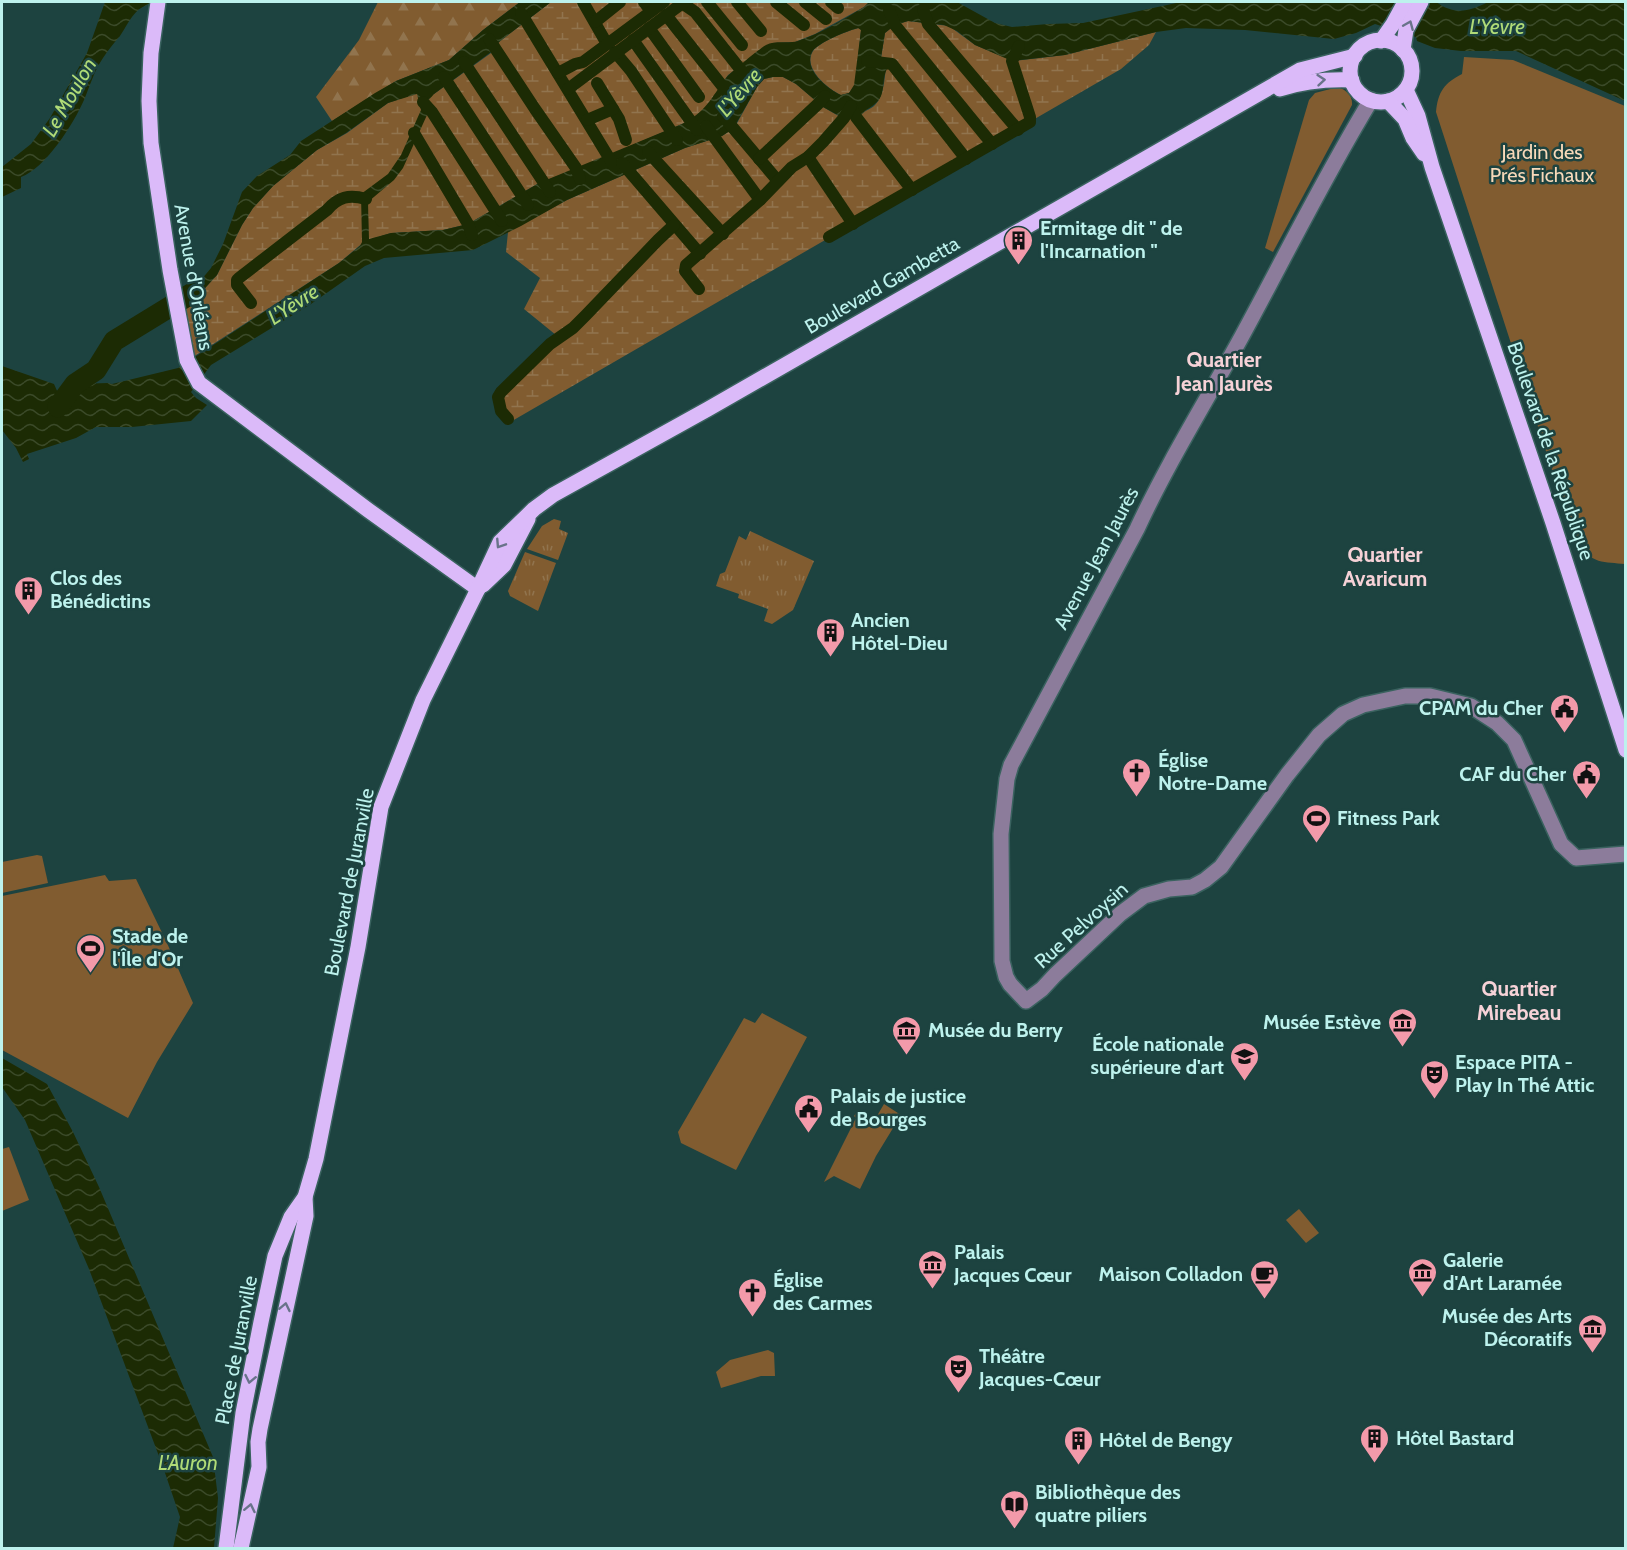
<svg xmlns="http://www.w3.org/2000/svg" width="1627" height="1550" viewBox="0 0 1627 1550" font-family="Cabin,sans-serif">
<style>
.grass{fill:url(#grass-tufts)}
.forest{fill:url(#forest-firs)}
.wetland{fill:url(#wetland-marsh)}
.green{fill:#815c30}
.water{fill:url(#water-waves);fill-rule:evenodd}
.lines{fill:none;stroke-linecap:round;stroke-linejoin:round}
.canal{stroke:#1c2b04;stroke-width:12}
.river{stroke:#1c2b04;stroke-width:21}
.minor-casing{stroke:#3a625f;stroke-width:18}
.major-casing{stroke:#3a625f;stroke-width:18}
.minor{stroke:#8c7c9b;stroke-width:15}
.major{stroke:#dbbaf9;stroke-width:15}
.oneway{stroke:#69738a}
.labels{text-anchor:middle;dominant-baseline:central;stroke-width:5;stroke-linejoin:round;paint-order:stroke}
.park-label{font-size:20px;fill:#f8d9b9;stroke:#1d4340}
.poi-label{font-size:20px;font-weight:bold;fill:#bdf2ed;stroke:#1d4340;text-anchor:start}
.street-label{font-size:20px;fill:#bdf2ed;stroke:#1d4340}
.water-label{font-size:21px;font-style:italic;fill:#b0db77;stroke:#1d4340}
.neighbourhood-label{font-size:21px;font-weight:bold;fill:#f6d2d7;stroke:#1d4340}
</style>
<defs>
<pattern id="grass-tufts" width="24" height="20" patternUnits="userSpaceOnUse" patternTransform="scale(1.5)"><rect width="24" height="20" fill="#815c30"/><path d="M3 7l-1-3M5 7V3M7 7l1-3M15 17l-1-3M17 17v-4M19 17l1-3" fill="none" stroke="#91744e"/></pattern>
<pattern id="forest-firs" width="22" height="20" patternUnits="userSpaceOnUse" patternTransform="scale(1.5)"><rect width="22" height="20" fill="#815c30"/><path d="M5 1l3.5 6h-7zM16 11l3.5 6h-7z" fill="#91744e"/></pattern>
<pattern id="wetland-marsh" width="20" height="14" patternUnits="userSpaceOnUse" patternTransform="scale(1.5)"><rect width="20" height="14" fill="#815c30"/><path d="M1 5h8M5 5V1M11 12h8M15 12V8" fill="none" stroke="#91744e"/></pattern>
<pattern id="water-waves" width="16" height="10" patternUnits="userSpaceOnUse" patternTransform="scale(1.5)"><rect width="16" height="10" fill="#1c2b04"/><path d="M0 5q4-4 8 0t8 0" fill="none" stroke="#3b4a29"/></pattern>
</defs>
<rect width="100%" height="100%" fill="#1d4340"/>
<g class="grass">
<path d="M554 519 561 521 559 529 568 533 558 560 527 549 542 526Z"/>
<path d="M750 531 814 561 793 610 772 624 764 621 768 609 738 598 739 594 716 586 720 574 725 572 739 536 746 540Z"/>
<path d="M525 552 556 563 538 611 510 596 508 591Z"/>
</g>
<path class="forest" d="M378 2H520L483 30 449 60 396 81 332 121 316 97 359 40Z"/>
<g class="wetland">
<path d="M551 2H869L864 7 815 34 795 42 772 43 728 75 708 105 696 118 586 165 539 183 468 224 443 230 391 233 365 241 339 263 193 357 186 309 217 275 242 225 253 208 273 186 317 150 347 133 388 103 414 94H434L491 53 499 42Z"/>
<path d="M908 21 949 26 975 45 1013 61 1065 55 1156 32 1149 45 1121 69 512 421 499 399 556 335 524 309 540 278 506 252 508 232 567 200 685 148 722 136 731 130 736 125 757 87 764 79 773 77H783L796 84 823 107 842 118 859 117C864 110 870 110 875 105 885 95 884 77 887 63L881 58 885 33 895 25Z"/>
<path d="M859 28 861 30 855 85 849 93 841 95C828 89 802 68 813 51 819 42 849 30 859 28Z"/>
</g>
<g class="green">
<path d="M1464 57 1513 60 1625 106V564C1606 562 1588 564 1581 543L1576 544 1436 112C1438 92 1444 83 1462 74Z"/>
<path d="M1338 87C1346 90 1353 96 1352 105L1273 252 1265 248 1309 100 1315 93Z"/>
<path d="M37 855 42 856 48 883 2 893V862Z"/>
<path d="M105 875 109 881 136 879 167 943 193 1003 157 1062 128 1118 2 1050V896Z"/>
<path d="M762 1013 807 1037 736 1170 681 1143 678 1132 744 1018 755 1023Z"/>
<path d="M884 1104 901 1115 876 1156 860 1189 834 1176 824 1182 856 1118 854 1116 856 1113 862 1116V1120L864 1117 869 1120V1124L874 1121Z"/>
<path d="M9 1147 29 1200 2 1211V1149Z"/>
<path d="M1299 1209 1319 1233 1306 1243 1286 1220Z"/>
<path d="M768 1350 774 1353 775 1376H761L721 1388 716 1372 730 1360Z"/>
</g>
<g class="water">
<path d="M105 2H154C133 9 132 18 120 36 114 43 108 50 103 58 94 71 90 86 84 100 74 123 46 168 21 177V188L2 197V167L31 144 50 118 87 53Z"/>
<path d="M520 2H551L499 42 491 52 434 94 428 101 427 115 403 168 394 180 368 202 369 239 391 233 443 230 468 224 539 183 682 124C706 112 711 98 726 78 731 72 759 49 766 45 775 40 788 44 798 41 821 33 843 20 864 7L869 2H957L995 23 1012 27 1048 24 1083 23 1181 2H1436C1454 15 1469 12 1488 2H1625V101L1516 51H1461L1435 48 1417 41 1416 37 1375 24 1356 33 1334 39 1245 30 1186 28 1156 32 1065 55 1012 61 975 45 957 31 944 25 908 21 895 25 885 33 881 58 889 66C882 74 885 86 881 96 877 106 865 108 860 117L843 118 823 107 796 84 783 77H773L764 79 757 87 733 129 722 136 685 148 567 200 521 226 473 250 384 258 365 266 311 304 211 365 191 392 196 398 207 405 191 421 132 427H96L76 438 27 454 29 459 23 462 16 448 2 430V366L54 384 58 393 75 384 108 383 112 384 178 368 339 263 360 246 362 242 361 194 388 174 401 155 421 110 417 94 388 103 346 133 317 150 273 186 253 208 242 225 217 275 186 309 184 293 196 286 211 268 223 244 242 192 257 176 290 155 301 141 375 93 396 81 449 60 483 30ZM858 28 861 30 854 85 849 93 841 95C828 89 803 70 812 52 817 43 847 31 858 28Z"/>
<path d="M2 1058 47 1084 73 1132 99 1187 213 1457 218 1498 214 1548H173L180 1517 163 1467 89 1269 25 1120 2 1087Z"/>
</g>
<g class="lines">
<g class="canal">
<path d="M583 2 607 44"/>
<path d="M644 2 651 11"/>
<path d="M707 2 742 45"/>
<path d="M737 2 761 31"/>
<path d="M776 2 804 25"/>
<path d="M805 2 826 19"/>
<path d="M831 2 838 8"/>
<path d="M682 3 695 12 748 79"/>
<path d="M923 9 928 24 1018 130"/>
<path d="M889 10 895 25 992 144"/>
<path d="M521 13 614 166"/>
<path d="M666 15 731 97"/>
<path d="M595 22 620 2"/>
<path d="M649 28 699 97"/>
<path d="M489 39 535 109 576 168 580 179"/>
<path d="M633 40 697 130"/>
<path d="M615 52 631 71 677 140"/>
<path d="M867 61 892 64 966 159"/>
<path d="M464 62 550 192"/>
<path d="M558 73 575 64 583 62 664 2"/>
<path d="M444 77 528 205"/>
<path d="M597 83 619 119 626 140"/>
<path d="M568 89 684 2"/>
<path d="M423 102 432 112 502 221"/>
<path d="M851 106 856 117 912 190"/>
<path d="M723 116 778 181"/>
<path d="M587 120 613 109"/>
<path d="M706 126 760 200"/>
<path d="M414 133 468 224 472 235"/>
<path d="M648 152 723 234"/>
<path d="M808 157 853 224"/>
<path d="M759 159 818 104 825 96"/>
<path d="M622 163 700 254"/>
<path d="M829 237 1030 122V117L1012 61 1019 46"/>
<path d="M699 289 685 271 686 265 760 200 792 167 808 157 823 142 844 118 851 106"/>
<path d="M251 303 237 285V280L239 278 327 210C338 197 349 194 366 199"/>
<path d="M508 419 501 411 498 397 501 392 550 344 573 328 586 315 658 240 674 225"/>
</g>
<path class="river" d="M58 407 75 384 96 370 114 341 194 292"/>
<defs>
<path id="minor" d="M1371 100C1324 177 1285 257 1242 336 1207 400 1168 462 1137 529L1011 765 1007 779 1001 834 1002 961 1006 977 1010 984 1026 1001 1042 989 1055 975 1120 914 1144 896 1169 889 1192 887 1205 880 1221 867 1287 775 1319 735 1343 714 1363 705 1405 696H1430L1471 706 1497 723 1514 740 1561 844 1576 858 1626 854"/>
<g id="major">
<path d="M158 2 151 53 149 101 151 143 170 270 187 360 199 383 368 510 478 589"/>
<circle cx="1381" cy="71" r="31"/>
<path d="M1381 41 1393 24 1405 2"/>
<path d="M1403 50 1406 30 1421 2"/>
<path d="M1280 89C1304 81 1326 79 1352 80"/>
<path d="M1406 90 1418 116 1432 167 1553 523 1626 750"/>
<path d="M1388 101 1405 119 1413 138 1424 154"/>
<path d="M483 585 504 565 528 519"/>
<path d="M226 1548 243 1413 261 1322 275 1256 291 1217 305 1197 316 1159 358 947 381 807 423 700 478 589 500 542 534 509 553 495 708 409 1300 70 1355 56"/>
<path d="M241 1548 259 1467 258 1442 260 1429 306 1216 305 1197"/>
</g>
</defs>
<use href="#minor" class="minor-casing"/>
<use href="#major" class="major-casing"/>
<use href="#minor" class="minor"/>
<use href="#major" class="major"/>
</g>
<defs><path id="oneway-chevron" d="M-2-3.5L2.5 0L-2 3.5" fill="none" stroke-width="1.6" stroke-linecap="round" stroke-linejoin="round" transform="scale(1.5)"/></defs>
<g class="oneway">
<use href="#oneway-chevron" transform="translate(1409 25) rotate(-67)"/>
<use href="#oneway-chevron" transform="translate(1321 80) rotate(-5)"/>
<use href="#oneway-chevron" transform="translate(500 544) rotate(123)"/>
<use href="#oneway-chevron" transform="translate(285 1307) rotate(-78)"/>
<use href="#oneway-chevron" transform="translate(250 1379) rotate(102)"/>
<use href="#oneway-chevron" transform="translate(250 1508) rotate(-78)"/>
</g>
<defs>
<symbol id="building-pin" viewBox="-11 -11 22 30"><path d="M0 17L-7.5 6A9.5 9.5 0 1 1 7.5 6Z" fill="#f39aaa" stroke="#1d4340"/><path d="M-4-6H4V6H1V3H-1V6H-4ZM-2.5-4.3h1.7v1.8h-1.7ZM.8-4.3h1.7v1.8H.8ZM-2.5-1h1.7V.8h-1.7ZM.8-1h1.7V.8H.8Z" fill="#111"/></symbol>
<symbol id="civic-pin" viewBox="-11 -11 22 30"><path d="M0 17L-7.5 6A9.5 9.5 0 1 1 7.5 6Z" fill="#f39aaa" stroke="#1d4340"/><path d="M-.6-6.5H3V-4.5H.6V-3L4-1V1h2V6H-6V1h2V-1L-.6-3ZM-1.2 2.5V6h2.4V2.5Z" fill="#111"/></symbol>
<symbol id="church-pin" viewBox="-11 -11 22 30"><path d="M0 17L-7.5 6A9.5 9.5 0 1 1 7.5 6Z" fill="#f39aaa" stroke="#1d4340"/><path d="M-1.2-6h2.4v3.5h3.3v2.4h-3.3V6h-2.4V-.1h-3.3v-2.4h3.3Z" fill="#111"/></symbol>
<symbol id="stadium-pin" viewBox="-11 -11 22 30"><path d="M0 17L-7.5 6A9.5 9.5 0 1 1 7.5 6Z" fill="#f39aaa" stroke="#1d4340"/><path d="M0-5a6.5 5 0 1 0 0 10a6.5 5 0 1 0 0-10ZM-3.5-1.8h7v3.6h-7Z" fill="#111"/></symbol>
<symbol id="museum-pin" viewBox="-11 -11 22 30"><path d="M0 17L-7.5 6A9.5 9.5 0 1 1 7.5 6Z" fill="#f39aaa" stroke="#1d4340"/><path d="M0-6L6-3V-2H-6V-3ZM-5-1h2V3h-2ZM-1-1h2V3h-2ZM3-1h2V3H3ZM-6 4H6V6H-6Z" fill="#111"/></symbol>
<symbol id="university-pin" viewBox="-11 -11 22 30"><path d="M0 17L-7.5 6A9.5 9.5 0 1 1 7.5 6Z" fill="#f39aaa" stroke="#1d4340"/><path d="M0-5L7-2L0 1L-7-2ZM-4 1L0 2.5L4 1V4Q0 6-4 4Z" fill="#111"/></symbol>
<symbol id="theatre-pin" viewBox="-11 -11 22 30"><path d="M0 17L-7.5 6A9.5 9.5 0 1 1 7.5 6Z" fill="#f39aaa" stroke="#1d4340"/><path d="M-5-5.5Q0-4 5-5.5V0Q5 5 0 6Q-5 5-5 0ZM-3.3-2.5H-1v1.5H-3.3ZM1-2.5H3.3v1.5H1ZM-2.8 1Q0 5.5 2.8 1Z" fill="#111"/></symbol>
<symbol id="cafe-pin" viewBox="-11 -11 22 30"><path d="M0 17L-7.5 6A9.5 9.5 0 1 1 7.5 6Z" fill="#f39aaa" stroke="#1d4340"/><path d="M-5.5-4.5H6V0H3Q3 3.5 0 3.5H-2.5Q-5.5 3.5-5.5 0ZM3-3.2v2h1.7v-2ZM-6 4.5H4V6H-6Z" fill="#111"/></symbol>
<symbol id="library-pin" viewBox="-11 -11 22 30"><path d="M0 17L-7.5 6A9.5 9.5 0 1 1 7.5 6Z" fill="#f39aaa" stroke="#1d4340"/><path d="M-6-4Q-3-5.5-.7-3.5V5Q-3 3-6 4ZM6-4Q3-5.5 .7-3.5V5Q3 3 6 4Z" fill="#111"/></symbol>
</defs>
<g fill-rule="evenodd">
<use href="#building-pin" x="1002" y="224" width="33" height="45"/>
<use href="#building-pin" x="12" y="574" width="33" height="45"/>
<use href="#building-pin" x="814" y="616" width="33" height="45"/>
<use href="#civic-pin" x="1548" y="692" width="33" height="45"/>
<use href="#church-pin" x="1120" y="756" width="33" height="45"/>
<use href="#civic-pin" x="1570" y="758" width="33" height="45"/>
<use href="#stadium-pin" x="1300" y="802" width="33" height="45"/>
<use href="#stadium-pin" x="74" y="932" width="33" height="45"/>
<use href="#museum-pin" x="1386" y="1006" width="33" height="45"/>
<use href="#museum-pin" x="890" y="1014" width="33" height="45"/>
<use href="#university-pin" x="1228" y="1040" width="33" height="45"/>
<use href="#theatre-pin" x="1418" y="1058" width="33" height="45"/>
<use href="#civic-pin" x="792" y="1092" width="33" height="45"/>
<use href="#museum-pin" x="916" y="1248" width="33" height="45"/>
<use href="#museum-pin" x="1406" y="1256" width="33" height="45"/>
<use href="#cafe-pin" x="1248" y="1258" width="33" height="45"/>
<use href="#church-pin" x="736" y="1276" width="33" height="45"/>
<use href="#museum-pin" x="1576" y="1312" width="33" height="45"/>
<use href="#theatre-pin" x="942" y="1352" width="33" height="45"/>
<use href="#building-pin" x="1358" y="1422" width="33" height="45"/>
<use href="#building-pin" x="1062" y="1424" width="33" height="45"/>
<use href="#library-pin" x="998" y="1488" width="33" height="45"/>
</g>
<g class="labels">
<g class="park-label">
<text x="1542" y="152">Jardin des<tspan x="1542" dy="23">Prés Fichaux</tspan></text>
</g>
<g class="poi-label">
<text x="1040" y="228">Ermitage dit " de<tspan x="1040" dy="23">l'Incarnation "</tspan></text>
<text x="50" y="578">Clos des<tspan x="50" dy="23">Bénédictins</tspan></text>
<text x="851" y="620">Ancien<tspan x="851" dy="23">Hôtel-Dieu</tspan></text>
<text x="1543" y="708" text-anchor="end">CPAM du Cher</text>
<text x="1158" y="760">Église<tspan x="1158" dy="23">Notre-Dame</tspan></text>
<text x="1566" y="774" text-anchor="end">CAF du Cher</text>
<text x="1337" y="818">Fitness Park</text>
<text x="112" y="936">Stade de<tspan x="112" dy="23">l'Île d'Or</tspan></text>
<text x="1381" y="1022" text-anchor="end">Musée Estève</text>
<text x="928" y="1030">Musée du Berry</text>
<text x="1224" y="1044" text-anchor="end">École nationale<tspan x="1224" dy="23">supérieure d'art</tspan></text>
<text x="1455" y="1062">Espace PITA -<tspan x="1455" dy="23">Play In Thé Attic</tspan></text>
<text x="830" y="1096">Palais de justice<tspan x="830" dy="23">de Bourges</tspan></text>
<text x="954" y="1252">Palais<tspan x="954" dy="23">Jacques Cœur</tspan></text>
<text x="1443" y="1260">Galerie<tspan x="1443" dy="23">d'Art Laramée</tspan></text>
<text x="1243" y="1274" text-anchor="end">Maison Colladon</text>
<text x="773" y="1280">Église<tspan x="773" dy="23">des Carmes</tspan></text>
<text x="1572" y="1316" text-anchor="end">Musée des Arts<tspan x="1572" dy="23">Décoratifs</tspan></text>
<text x="979" y="1356">Théâtre<tspan x="979" dy="23">Jacques-Cœur</tspan></text>
<text x="1396" y="1438">Hôtel Bastard</text>
<text x="1099" y="1440">Hôtel de Bengy</text>
<text x="1035" y="1492">Bibliothèque des<tspan x="1035" dy="23">quatre piliers</tspan></text>
</g>
<g class="street-label">
<text transform="translate(194 277) rotate(80)">Avenue d'Orléans</text>
<text transform="translate(882 285) rotate(-30)">Boulevard Gambetta</text>
<text transform="translate(1551 451) rotate(71)">Boulevard de la République</text>
<text transform="translate(1096 558) rotate(-62)">Avenue Jean Jaurès</text>
<text transform="translate(349 882) rotate(-79)">Boulevard de Juranville</text>
<text transform="translate(1081 925) rotate(-42)">Rue Pelvoysin</text>
<text transform="translate(236 1350) rotate(-79)">Place de Juranville</text>
</g>
<g class="water-label">
<text x="1497" y="26">L'Yèvre</text>
<text transform="translate(739 92) rotate(-49)">L'Yèvre</text>
<text transform="translate(69 97) rotate(-60)">Le Moulon</text>
<text transform="translate(293 304) rotate(-33)">L'Yèvre</text>
<text x="188" y="1462">L'Auron</text>
</g>
<g class="neighbourhood-label">
<text x="1224" y="359">Quartier<tspan x="1224" dy="24">Jean Jaurès</tspan></text>
<text x="1385" y="554">Quartier<tspan x="1385" dy="24">Avaricum</tspan></text>
<text x="1519" y="988">Quartier<tspan x="1519" dy="24">Mirebeau</tspan></text>
</g>
</g>
<rect width="1627" height="1550" fill="none" stroke="#bdf2ed" stroke-width="6"/>
</svg>
